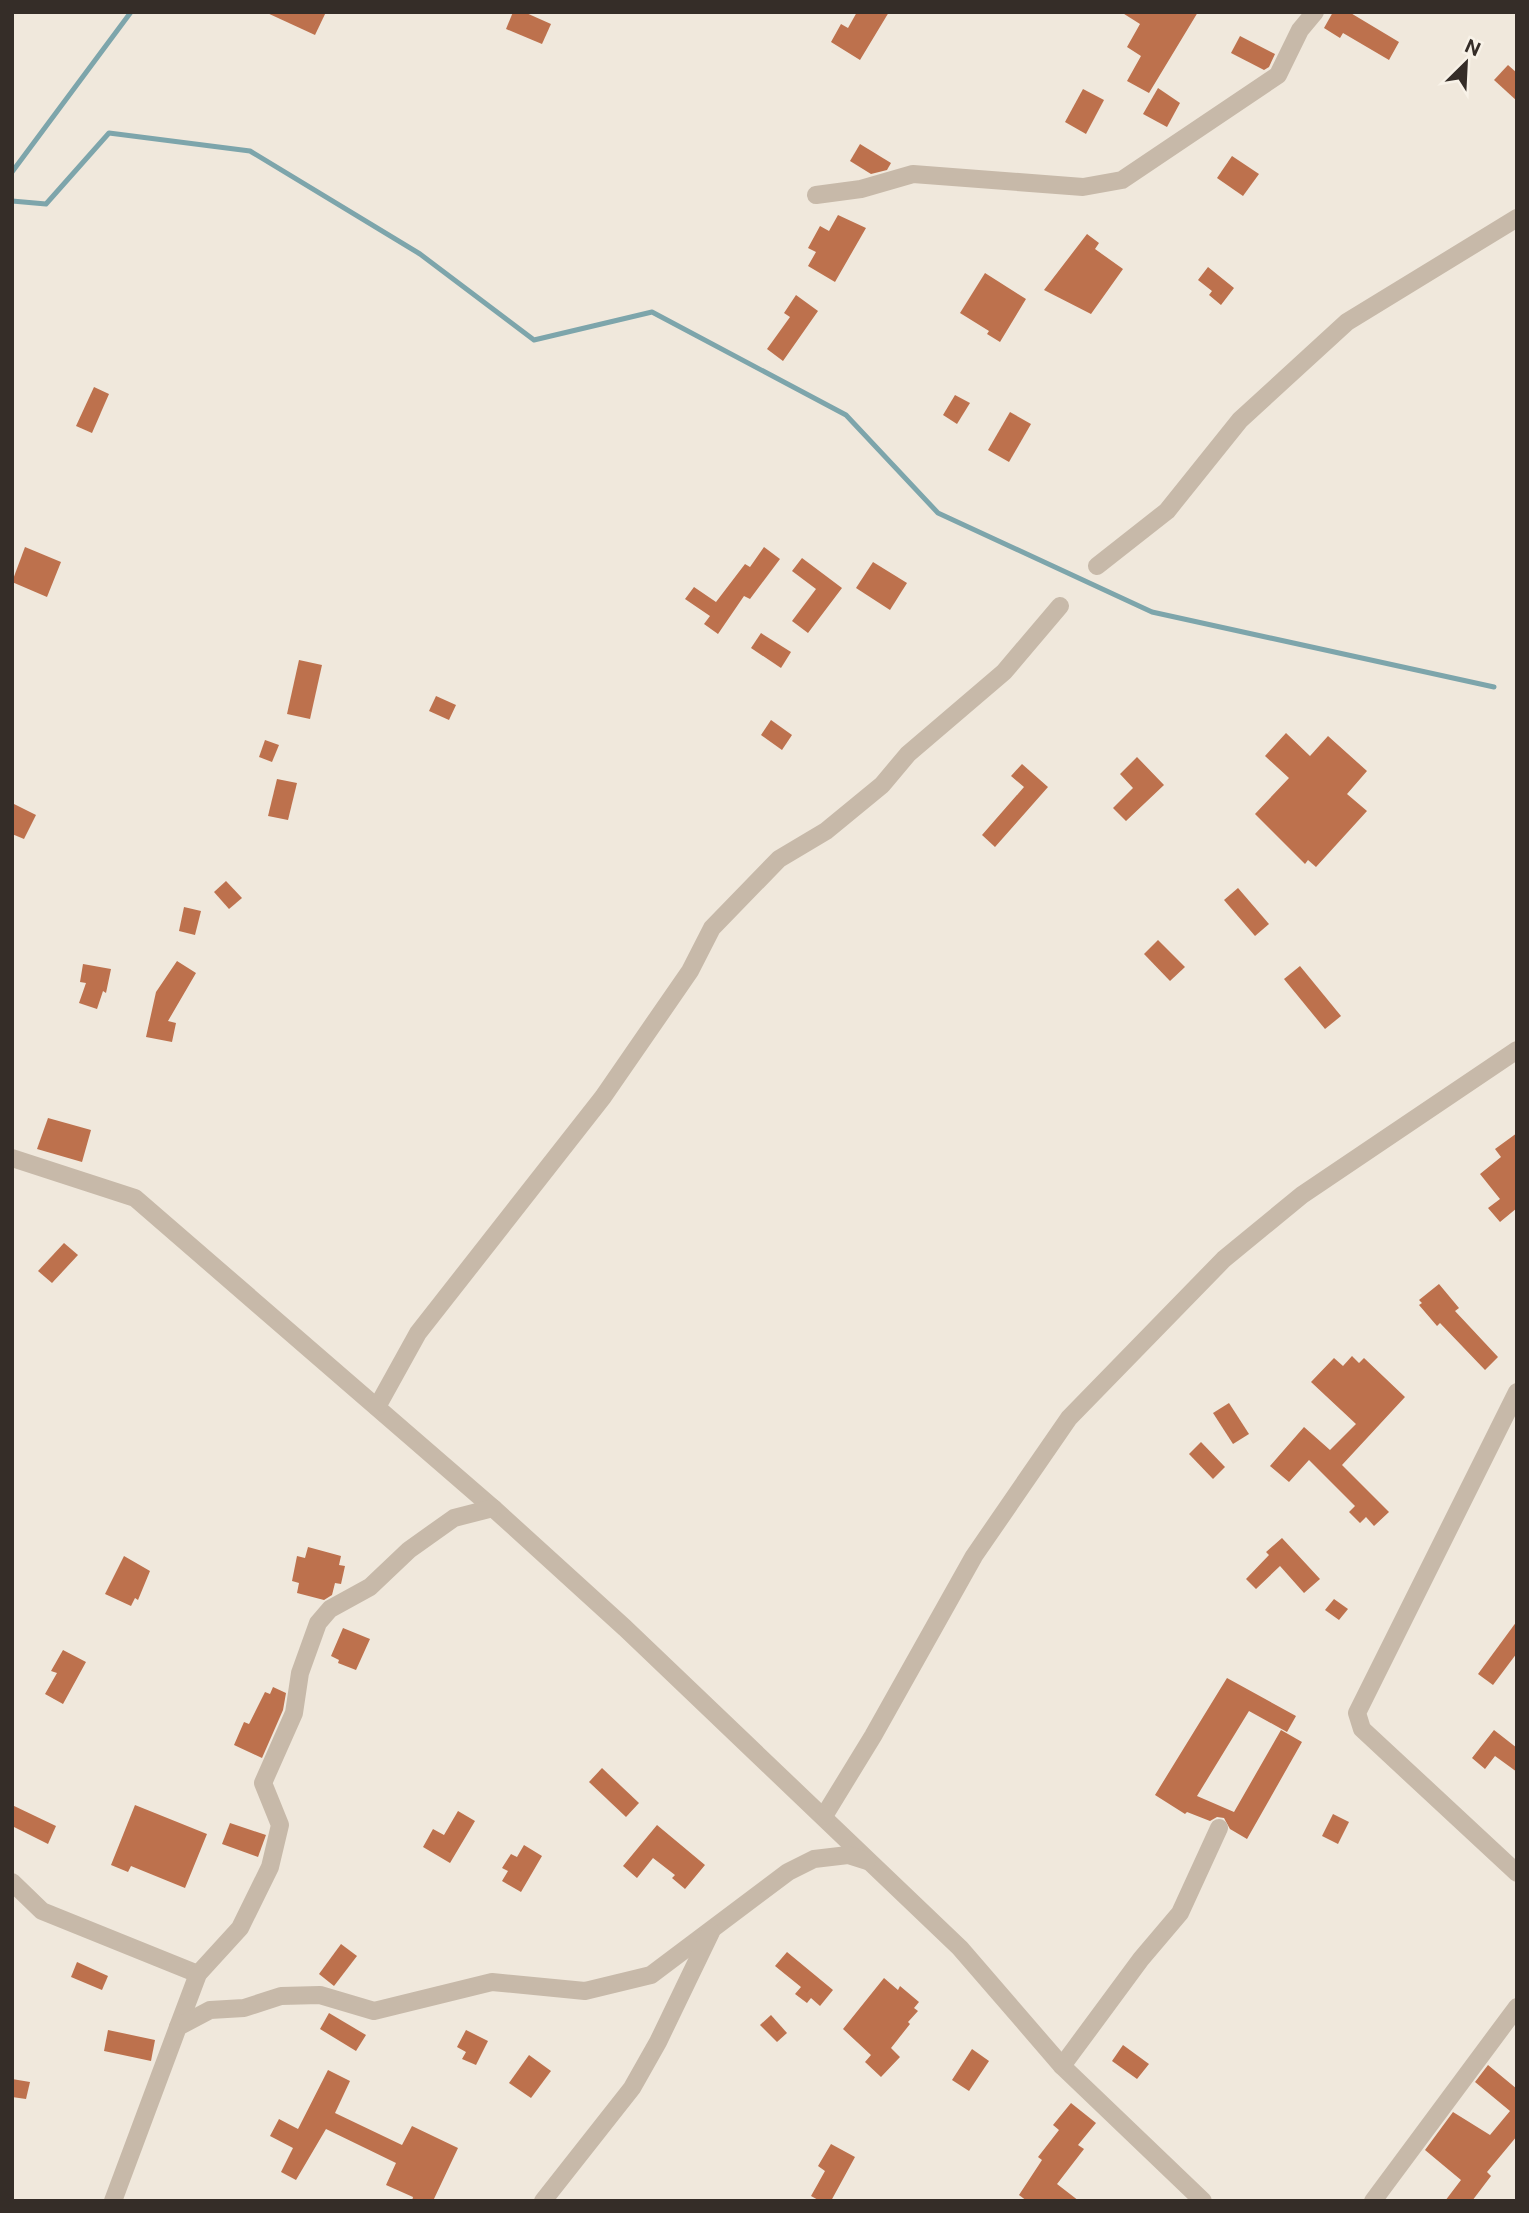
<svg xmlns="http://www.w3.org/2000/svg" width="1529" height="2213" viewBox="0 0 1529 2213" font-family="'Public Sans',sans-serif">
<style>
.lines{fill:none;stroke-linecap:round;stroke-linejoin:round}
.stream{stroke:#7da5ab;stroke-width:5}
.building{fill:#bd714d}
.street{stroke:#c7b9a9;stroke-width:18}
</style>
<rect width="100%" height="100%" fill="#f0e8dc"/>
<g class="lines">
<g class="stream">
<path d="M12 172 131 12"/>
<path d="M12 201 46 204 109 133 250 151 420 254 534 340 652 312 846 415 938 513 1152 612 1494 687"/>
</g>
</g>
<g class="building">
<path d="M265 12H326L315 35Z"/>
<path d="M513 12H524L551 24 542 44 506 29Z"/>
<path d="M857 12H889L860 60 831 42 841 24 848 28Z"/>
<path d="M1121 12H1198L1149 93 1127 81 1141 56 1127 47 1140 24Z"/>
<path d="M1333 12H1349L1399 42 1389 60 1343 33 1340 38 1324 28Z"/>
<path d="M1240 36 1275 54 1269 67 1264 70 1231 53Z"/>
<path d="M1508 65 1517 73V101L1494 80Z"/>
<path d="M1158 88 1180 103 1167 127 1143 114Z"/>
<path d="M1083 89 1104 100 1086 134 1065 122Z"/>
<path d="M860 144 891 163 887 170 871 174 850 161Z"/>
<path d="M1232 156 1259 174 1243 196 1217 178Z"/>
<path d="M838 215 866 228 835 282 808 266 816 252 808 248 820 226 829 231Z"/>
<path d="M1087 234 1099 243 1095 249 1123 269 1091 314 1044 290Z"/>
<path d="M1208 267 1234 288 1221 305 1209 295 1212 291 1198 280Z"/>
<path d="M985 273 1026 299 1000 342 987 334 989 331 960 313Z"/>
<path d="M796 295 818 311 783 361 767 349 790 317 784 313Z"/>
<path d="M94 387 109 394 92 433 76 426Z"/>
<path d="M955 395 970 403 957 424 943 415Z"/>
<path d="M1010 412 1031 424 1009 462 988 450Z"/>
<path d="M25 547 61 562 47 597 12 582Z"/>
<path d="M764 547 780 559 750 599 744 596 718 634 704 624 710 616 685 599 694 587 716 602 745 564 750 567Z"/>
<path d="M802 558 842 588 808 633 792 621 816 589 792 571Z"/>
<path d="M873 562 907 583 890 610 856 588Z"/>
<path d="M761 633 791 652 781 668 751 648Z"/>
<path d="M299 660 322 665 310 719 287 714Z"/>
<path d="M436 696 456 705 449 720 429 711Z"/>
<path d="M771 720 792 735 782 750 761 735Z"/>
<path d="M1286 733 1310 756 1328 736 1367 771 1347 794 1367 811 1316 867 1308 860 1305 864 1255 814 1289 778 1265 756Z"/>
<path d="M265 740 279 745 272 762 259 757Z"/>
<path d="M1137 757 1164 785 1126 821 1113 808 1133 788 1120 774Z"/>
<path d="M1022 764 1048 787 995 847 982 835 1024 787 1011 776Z"/>
<path d="M277 779 297 783 288 820 268 816Z"/>
<path d="M12 803 36 815 24 839 12 834Z"/>
<path d="M226 881 242 898 229 909 214 892Z"/>
<path d="M1238 888 1269 924 1255 936 1224 900Z"/>
<path d="M184 907 201 911 195 935 179 931Z"/>
<path d="M1158 940 1185 967 1170 981 1144 954Z"/>
<path d="M177 961 196 973 168 1021 176 1023 172 1042 146 1037 156 992Z"/>
<path d="M83 964 111 969 106 993 103 991 97 1009 79 1003 86 983 80 982Z"/>
<path d="M1300 966 1341 1016 1325 1029 1284 979Z"/>
<path d="M48 1118 91 1130 82 1162 37 1149Z"/>
<path d="M1517 1133V1208L1500 1222 1488 1208 1500 1199 1480 1174 1501 1157 1495 1149Z"/>
<path d="M64 1243 78 1255 52 1283 38 1271Z"/>
<path d="M1439 1284 1459 1308 1455 1311 1498 1357 1485 1370 1440 1323 1437 1326 1419 1305 1422 1303 1419 1300Z"/>
<path d="M1352 1356 1359 1363 1364 1358 1405 1397 1342 1465 1389 1512 1374 1526 1366 1517 1360 1523 1349 1512 1355 1506 1309 1460 1289 1482 1270 1466 1304 1427 1330 1450 1356 1424 1311 1382 1334 1358 1343 1366Z"/>
<path d="M1229 1403 1249 1434 1233 1444 1213 1413Z"/>
<path d="M1201 1442 1225 1467 1213 1479 1189 1454Z"/>
<path d="M1282 1538 1320 1579 1304 1593 1280 1566 1256 1589 1246 1579 1269 1555 1266 1552Z"/>
<path d="M308 1547 341 1556 339 1565 345 1566 341 1584 335 1583 332 1595 324 1600 297 1593 299 1583 292 1581 297 1556 305 1558Z"/>
<path d="M124 1556 150 1571 138 1600 135 1598 131 1606 105 1594Z"/>
<path d="M1334 1599 1348 1609 1339 1620 1325 1610Z"/>
<path d="M1517 1621V1653L1493 1685 1478 1674Z"/>
<path d="M343 1628 370 1639 356 1670 338 1663 339 1660 331 1656Z"/>
<path d="M63 1650 86 1662 63 1704 45 1694 57 1673 51 1671Z"/>
<path d="M1227 1678 1296 1716 1287 1732 1249 1711 1197 1796 1234 1812 1281 1730 1302 1742 1247 1839 1230 1829 1224 1818 1217 1817 1210 1821 1187 1812 1185 1814 1155 1795Z"/>
<path d="M273 1687 286 1693 283 1710 262 1758 234 1745 244 1722 249 1724 265 1692 270 1694Z"/>
<path d="M1494 1730 1517 1748V1772L1495 1756 1485 1769 1472 1758Z"/>
<path d="M602 1768 639 1803 626 1817 589 1782Z"/>
<path d="M12 1805 56 1826 48 1844 12 1826Z"/>
<path d="M135 1805 207 1834 185 1888 131 1866 128 1872 111 1865Z"/>
<path d="M458 1811 475 1821 450 1863 423 1847 433 1829 444 1835Z"/>
<path d="M1333 1814 1349 1822 1338 1844 1322 1836Z"/>
<path d="M230 1823 266 1835 258 1857 222 1844Z"/>
<path d="M657 1825 705 1865 685 1889 672 1878 675 1875 653 1858 637 1878 623 1866Z"/>
<path d="M524 1845 542 1856 521 1892 502 1881 508 1871 502 1868 511 1854 517 1857Z"/>
<path d="M341 1944 357 1956 334 1986 319 1974Z"/>
<path d="M787 1952 833 1990 820 2006 811 1998 807 2003 795 1994 801 1987 775 1966Z"/>
<path d="M77 1962 108 1976 102 1990 71 1977Z"/>
<path d="M884 1978 898 1990 900 1986 919 2002 914 2008 918 2011 908 2022 910 2024 891 2048 900 2057 881 2077 865 2062 871 2055 843 2029Z"/>
<path d="M329 2013 366 2035 356 2051 320 2029Z"/>
<path d="M771 2015 787 2033 777 2042 760 2025Z"/>
<path d="M108 2030 155 2040 151 2061 104 2051Z"/>
<path d="M466 2030 488 2041 476 2065 462 2059 466 2052 457 2047Z"/>
<path d="M1123 2045 1149 2064 1137 2079 1112 2061Z"/>
<path d="M972 2049 989 2061 969 2091 952 2080Z"/>
<path d="M529 2055 551 2071 531 2098 509 2083Z"/>
<path d="M1488 2065 1517 2089V2136L1487 2172 1491 2176 1472 2201H1445L1461 2180 1425 2150 1453 2112 1490 2135 1510 2111 1475 2082Z"/>
<path d="M328 2070 350 2081 335 2113 402 2145 412 2126 458 2148 433 2201H412L413 2197 386 2185 396 2163 326 2129 296 2180 281 2172 293 2148 270 2136 279 2119 298 2129Z"/>
<path d="M12 2079 30 2082 26 2099 12 2097Z"/>
<path d="M1071 2103 1096 2123 1078 2145 1084 2149 1057 2184 1079 2201H1027L1019 2195 1042 2160 1038 2157 1059 2130 1053 2125Z"/>
<path d="M831 2144 855 2157 831 2201H820L811 2196 825 2171 818 2166Z"/>
</g>
<g class="lines">
<g class="street">
<path d="M816 195 861 189 913 174 1083 187 1122 180 1278 75 1300 30 1315 12"/>
<path d="M1097 566 1167 511 1240 420 1347 322 1517 218"/>
<path d="M12 1158 135 1198 493 1508 625 1628 960 1948 1062 2066 1203 2201"/>
<path d="M1517 1392 1357 1713 1362 1729 1517 1873"/>
<path d="M377 1407 418 1333 603 1097 690 971 712 928 779 859 826 831 882 785 908 754 1004 672 1060 606"/>
<path d="M824 1816 873 1736 974 1556 1069 1418 1224 1259 1302 1195 1517 1050"/>
<path d="M12 1882 42 1911 198 1974"/>
<path d="M178 2027 198 1974 240 1928 270 1867 280 1825 263 1783 294 1713 300 1673 318 1623 330 1609 370 1587 409 1550 454 1518 493 1508"/>
<path d="M1062 2066 1141 1959 1180 1913 1219 1828"/>
<path d="M113 2201 178 2027 210 2010 244 2008 281 1996 320 1995 374 2011 492 1982 585 1991 651 1975 788 1872 814 1859 848 1855 867 1861"/>
<path d="M543 2201 632 2088 658 2042 711 1932"/>
<path d="M1373 2201 1517 2007"/>
</g>
</g>
<rect width="1529" height="2213" fill="none" stroke="#352d28" stroke-width="28"/>
<g transform="translate(1466 63) rotate(24)" stroke="#f8f2e8" stroke-width="5" paint-order="stroke">
<path d="M0-5L12 26L0 18L-12 26Z" fill="#352d28"/>
<text y="-10" font-size="19" font-weight="bold" text-anchor="middle" fill="#352d28">N</text>
</g>
</svg>
